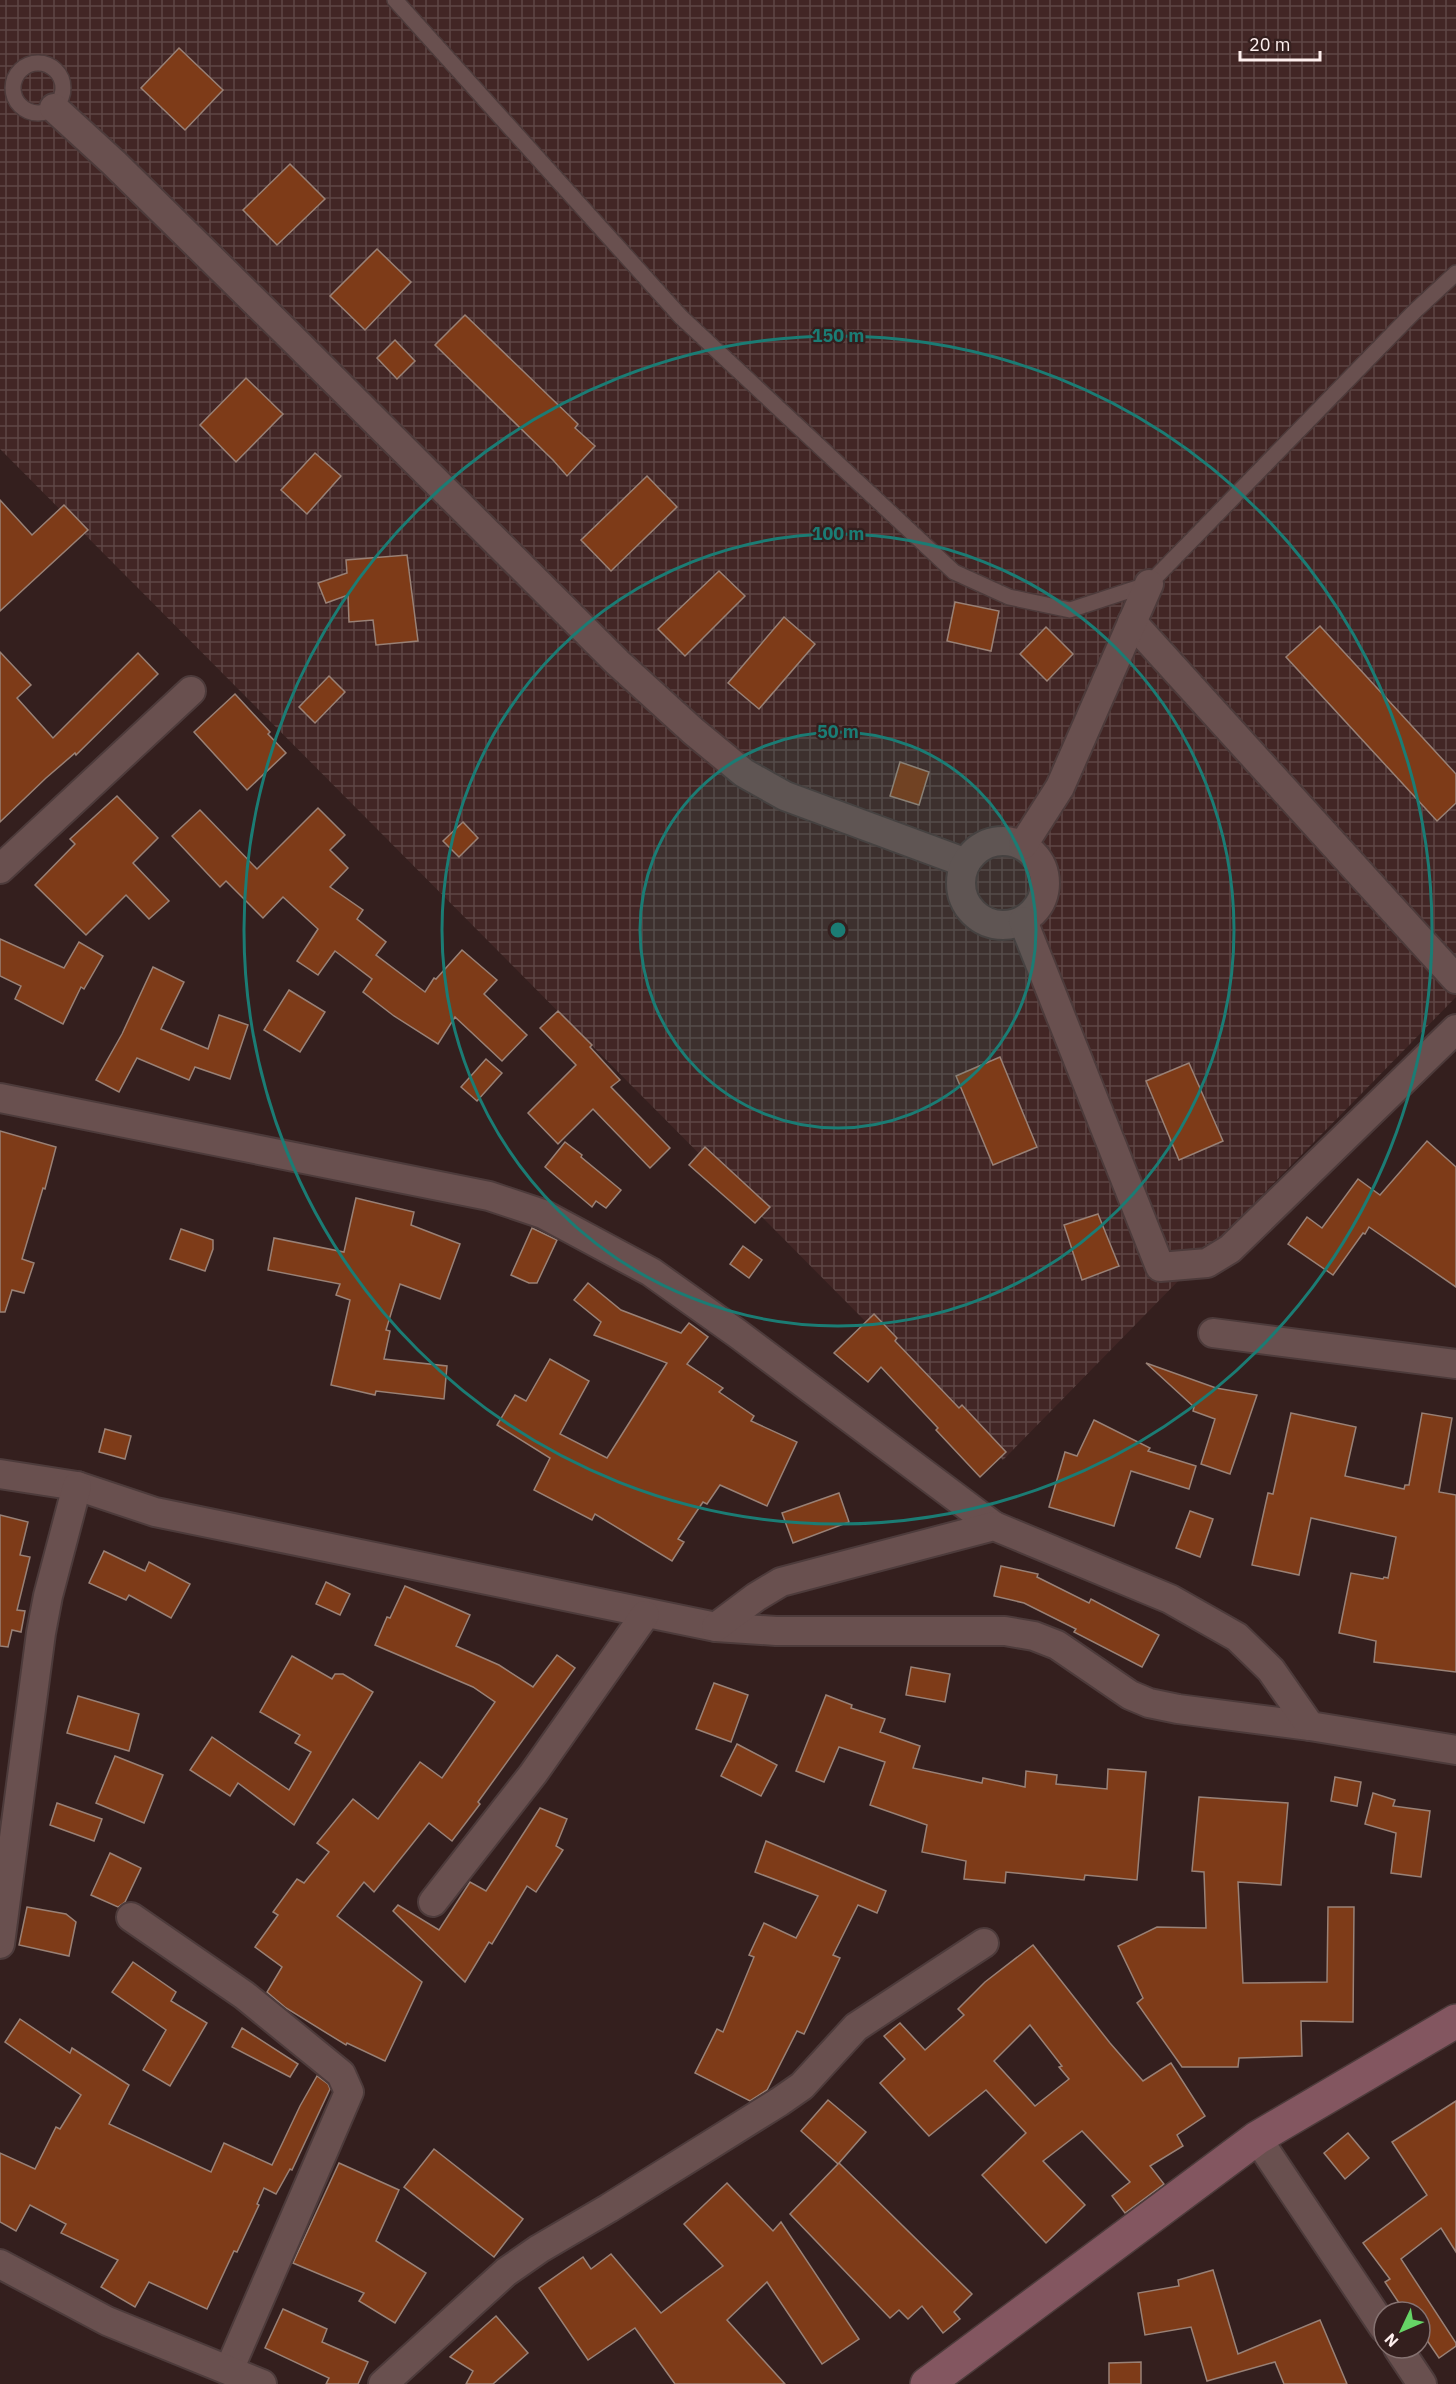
<svg xmlns="http://www.w3.org/2000/svg" width="1456" height="2384" viewBox="0 0 1456 2384" font-family="'IBM Plex Sans',sans-serif">
<style>
.industrial{fill:url(#industrial-grid)}
.building{fill:#7e3b18;stroke:#998176;stroke-width:1.5;fill-rule:evenodd}
.lines{fill:none;stroke-linecap:round;stroke-linejoin:round}
.service-casing{stroke:#4d3b3b;stroke-width:18}
.minor-casing{stroke:#4d3b3b;stroke-width:32}
.secondary-casing{stroke:#4d3b3b;stroke-width:36}
.service{stroke:#69504f;stroke-width:15}
.minor{stroke:#69504f;stroke-width:28}
.secondary{stroke:#835660;stroke-width:33}
.ring{fill:none;stroke:#1b7c74;stroke-width:3}
.centre{fill:#1b7c74;stroke:#341f1e;stroke-width:3}
.ring-label{font-size:18px;text-anchor:middle;font-weight:bold;fill:#1b7c74;stroke:#341f1e;stroke-width:4.5;stroke-linejoin:round;paint-order:stroke}
</style>
<defs>
<pattern id="industrial-grid" width="8" height="8" patternUnits="userSpaceOnUse" patternTransform="scale(1.5)"><rect width="8" height="8" fill="#422625"/><path d="M0 4h8M4 0v8" fill="none" stroke="#5e4645"/></pattern>
</defs>
<rect width="100%" height="100%" fill="#341f1e"/>
<path class="industrial" d="M0 0H1456V997L1003 1460 0 449Z"/>
<g class="building">
<path d="M179 48 223 90 185 130 141 88Z"/>
<path d="M290 164 325 199 277 245 243 210Z"/>
<path d="M377 249 411 282 365 330 330 296Z"/>
<path d="M465 315 578 424 575 428 595 446 567 476 553 460 435 345Z"/>
<path d="M395 340 415 361 397 379 377 358Z"/>
<path d="M246 378 283 414 236 462 200 425Z"/>
<path d="M315 453 341 476 307 514 281 490Z"/>
<path d="M647 476 677 507 611 571 581 540Z"/>
<path d="M0 500 32 535 64 505 88 530 0 611Z"/>
<path d="M407 555 418 641 376 645 373 620 349 622 348 595 326 603 318 583 347 573 346 560Z"/>
<path d="M719 571 745 596 685 656 658 629Z"/>
<path d="M955 602 999 611 991 651 947 641Z"/>
<path d="M784 617 815 644 759 709 728 683Z"/>
<path d="M1320 626 1456 774V803L1437 821 1286 657Z"/>
<path d="M1046 627 1073 654 1047 681 1020 654Z"/>
<path d="M0 652 31 685 17 698 53 738 138 653 158 674 76 755 75 753 46 778 0 822Z"/>
<path d="M329 676 345 692 315 723 299 707Z"/>
<path d="M235 694 270 732 268 734 286 753 247 790 194 732Z"/>
<path d="M900 762 929 772 919 805 890 796Z"/>
<path d="M117 796 158 838 133 863 169 901 149 919 126 895 86 935 35 885 75 844 70 839Z"/>
<path d="M318 808 345 835 330 850 348 868 330 887 363 910 357 919 386 942 376 955 425 992 434 978 436 979 462 950 497 980 484 994 527 1035 502 1061 455 1017 438 1044 394 1016 363 992 372 979 335 951 318 975 297 961 318 929 283 897 263 918 226 881 220 887 172 836 200 810 257 869Z"/>
<path d="M463 822 478 838 459 857 443 841Z"/>
<path d="M0 939 64 968 79 942 103 956 84 989 81 987 63 1024 15 999 21 986 0 976Z"/>
<path d="M153 967 184 982 161 1029 208 1049 219 1015 248 1025 230 1079 195 1067 189 1080 137 1058 119 1092 96 1080 122 1034Z"/>
<path d="M289 990 325 1012 300 1052 264 1030Z"/>
<path d="M558 1011 592 1045 590 1047 620 1080 611 1087 670 1148 650 1168 593 1109 558 1144 528 1113 576 1065 540 1028Z"/>
<path d="M1000 1057 1037 1147 993 1165 956 1076Z"/>
<path d="M486 1059 502 1073 477 1101 461 1087Z"/>
<path d="M1189 1063 1223 1141 1179 1160 1146 1081Z"/>
<path d="M0 1131 56 1147 45 1189 43 1188 22 1259 34 1263 24 1293 12 1290 5 1312H0Z"/>
<path d="M1427 1141 1456 1167V1287L1369 1227 1365 1234 1363 1233 1333 1275 1288 1244 1307 1217 1322 1228 1358 1179 1380 1195Z"/>
<path d="M565 1142 582 1155 581 1157 621 1190 606 1208 596 1201 592 1207 545 1167Z"/>
<path d="M705 1147 770 1207 755 1223 689 1165Z"/>
<path d="M356 1198 414 1212 411 1225 460 1244 440 1299 400 1284 386 1330 390 1331 384 1359 447 1366 444 1399 376 1391 375 1395 331 1385 350 1300 336 1295 340 1284 268 1270 274 1238 344 1252Z"/>
<path d="M1098 1214 1119 1266 1082 1280 1064 1225Z"/>
<path d="M532 1228 557 1240 537 1283H529L511 1275Z"/>
<path d="M181 1229 213 1240V1249L205 1271 170 1259Z"/>
<path d="M743 1246 762 1260 749 1278 730 1264Z"/>
<path d="M588 1283 621 1310 681 1333 689 1323 708 1337 687 1364 723 1388 719 1392 754 1416 751 1421 797 1442 767 1506 720 1485 707 1504 703 1502 678 1539 684 1542 672 1561 595 1514 592 1520 534 1490 550 1458 497 1425 515 1395 526 1401 550 1359 589 1381 560 1434 607 1458 667 1363 594 1335 601 1322 574 1300Z"/>
<path d="M874 1314 897 1338 895 1341 959 1408 962 1405 1006 1452 980 1477 936 1430 938 1428 881 1367 868 1382 834 1353Z"/>
<path d="M1146 1363 1216 1388 1257 1395 1230 1474 1201 1464 1215 1419 1193 1411 1194 1407Z"/>
<path d="M1291 1413 1356 1427 1345 1476 1404 1489 1405 1485H1409L1422 1413 1452 1418 1439 1492 1456 1495V1672L1374 1662 1376 1641 1339 1633 1351 1573 1383 1579 1384 1577 1388 1578 1396 1537 1311 1518 1299 1575 1252 1565 1268 1493 1273 1494Z"/>
<path d="M1094 1420 1150 1448 1148 1451 1196 1466 1189 1489 1131 1471 1114 1526 1049 1507 1065 1452 1077 1456Z"/>
<path d="M105 1429 131 1436 125 1459 99 1452Z"/>
<path d="M839 1493 849 1522 793 1543 782 1513Z"/>
<path d="M1190 1511 1213 1519 1200 1557 1176 1548Z"/>
<path d="M0 1515 28 1522 20 1555 30 1557 17 1610 25 1611 21 1632 12 1630 8 1647 0 1646Z"/>
<path d="M104 1551 145 1571 149 1562 190 1584 171 1618 129 1595 126 1600 89 1583Z"/>
<path d="M1001 1566 1038 1574 1037 1577 1089 1603 1091 1599 1159 1635 1142 1667 1074 1632 1076 1629 1024 1603 994 1596Z"/>
<path d="M326 1582 350 1594 340 1615 316 1604Z"/>
<path d="M405 1586 470 1615 456 1646 499 1665 533 1687 557 1655 575 1668 478 1802 480 1804 452 1841 429 1823 374 1892 364 1882 337 1916 422 1982 385 2061 347 2043 346 2045 286 2008 267 1992 282 1967 255 1947 278 1915 273 1912 297 1879 304 1883 329 1852 317 1843 353 1799 378 1819 420 1762 442 1778 495 1702 473 1687 375 1645 387 1617 390 1618Z"/>
<path d="M292 1656 332 1679 335 1674H343L373 1692 294 1825 238 1783 230 1796 190 1770 212 1737 289 1790 311 1752 295 1743 300 1735 260 1712Z"/>
<path d="M911 1667 950 1674 945 1702 906 1695Z"/>
<path d="M714 1683 748 1695 731 1742 696 1729Z"/>
<path d="M826 1695 852 1705 851 1708 885 1719 880 1732 920 1746 913 1768 982 1783 983 1778 1025 1787 1026 1771 1057 1775 1056 1784 1107 1789 1108 1769 1146 1772 1137 1880 1085 1875 1084 1880 1006 1872 1005 1883 964 1879 966 1861 922 1852 927 1825 870 1805 885 1762 839 1747 824 1782 796 1771Z"/>
<path d="M78 1696 139 1714 129 1751 67 1733Z"/>
<path d="M737 1744 777 1765 761 1796 721 1776Z"/>
<path d="M115 1756 163 1775 144 1823 96 1803Z"/>
<path d="M1335 1777 1361 1782 1357 1806 1331 1801Z"/>
<path d="M1373 1793 1395 1800 1393 1806 1430 1811 1421 1877 1391 1873 1396 1833 1365 1824Z"/>
<path d="M1199 1797 1288 1803 1281 1885 1238 1882 1243 1983 1327 1982 1328 1907H1354L1353 2022 1301 2021 1302 2056 1239 2058 1238 2067H1182L1137 2003 1143 1998 1118 1946 1157 1927 1206 1928 1204 1872 1192 1871Z"/>
<path d="M57 1803 102 1819 94 1841 50 1825Z"/>
<path d="M540 1808 567 1819 556 1846 563 1850 536 1892 527 1886 492 1944 489 1942 465 1982 393 1911 398 1905 439 1930 470 1882 486 1891Z"/>
<path d="M766 1841 886 1891 877 1913 858 1905 833 1955 840 1958 804 2034 797 2031 767 2090 750 2101 695 2073 717 2029 723 2032 754 1957 749 1955 764 1923 796 1938 818 1896 755 1872Z"/>
<path d="M110 1853 141 1868 125 1902 118 1907 91 1895Z"/>
<path d="M27 1907 66 1914 76 1922 69 1956 19 1945Z"/>
<path d="M1033 1945 1110 2043 1143 2081 1171 2063 1205 2116 1177 2135 1183 2146 1150 2166 1164 2184 1125 2213 1112 2196 1130 2182 1082 2131 1043 2161 1085 2205 1046 2243 982 2175 1026 2133 986 2090 929 2136 880 2083 905 2059 884 2036 900 2023 925 2050 964 2015 958 2009 985 1982ZM1030 2025 1062 2066 1059 2067 1069 2079 1035 2106 994 2061Z"/>
<path d="M133 1962 176 1992 171 2001 207 2023 170 2086 143 2070 166 2030 112 1992Z"/>
<path d="M20 2019 70 2053 72 2048 129 2085 109 2124 211 2172 224 2143 272 2165 300 2106 317 2076 328 2084 330 2089 292 2170 290 2169 276 2194 264 2188 257 2204 259 2205 237 2252 234 2251 207 2309 149 2282 135 2307 101 2287 118 2260 61 2233 66 2224 30 2205 16 2231 0 2222V2153L35 2169 56 2127 60 2129 81 2095 5 2042Z"/>
<path d="M242 2028 298 2064 290 2077 232 2047Z"/>
<path d="M828 2100 866 2132 839 2163 972 2294 954 2312 960 2319 943 2333 922 2306 908 2319 899 2310 890 2318 790 2214 838 2164 801 2131Z"/>
<path d="M1456 2101V2252L1441 2228 1401 2259 1456 2343V2346L1439 2358 1420 2330V2312H1405L1385 2282 1390 2279 1363 2243 1427 2195 1392 2142Z"/>
<path d="M1348 2133 1369 2158 1345 2179 1324 2153Z"/>
<path d="M434 2149 523 2219 494 2257 404 2187Z"/>
<path d="M339 2163 399 2190 376 2241 426 2273 395 2323 359 2301 364 2293 293 2263Z"/>
<path d="M727 2183 773 2231 781 2222 859 2339 822 2364 767 2282 727 2320 785 2384H675L635 2328 588 2360 539 2288 583 2257 591 2269 611 2254 661 2313 723 2266 684 2224Z"/>
<path d="M1213 2270 1238 2354 1320 2320 1347 2384H1284L1275 2362 1207 2381 1191 2327 1145 2335 1138 2293 1179 2286 1178 2280Z"/>
<path d="M283 2309 327 2329 322 2342 368 2362 358 2384H326L329 2378 265 2348Z"/>
<path d="M496 2316 528 2353 493 2384H466L473 2371 450 2357Z"/>
<path d="M1141 2362V2384H1109V2363Z"/>
</g>
<g class="lines">
<defs>
<g id="service">
<path d="M395 0 681 317 954 572 1009 597 1070 610 1149 584 1415 311 1456 273"/>
<circle cx="38" cy="88" r="25"/>
</g>
<g id="minor">
<path d="M54 108 114 163 295 341 617 662 693 731 744 773 785 796 966 863"/>
<path d="M1132 622 1456 979"/>
<circle cx="1003" cy="883" r="42"/>
<path d="M1023 845 1060 787 1149 584"/>
<path d="M0 869 191 691"/>
<path d="M1023 921 1160 1267 1207 1263 1230 1249 1456 1029"/>
<path d="M0 1098 489 1196 543 1214 651 1272 738 1334 994 1526"/>
<path d="M1213 1333 1456 1364"/>
<path d="M0 1474 77 1486 155 1512 716 1627 776 1631H1005L1034 1636 1057 1645 1130 1695 1149 1703 1178 1709 1310 1726"/>
<path d="M716 1627 756 1597 781 1582 994 1526 1170 1599 1237 1637 1271 1670 1310 1726 1456 1750"/>
<path d="M433 1902 533 1774 645 1615"/>
<path d="M131 1917 244 1995 341 2074 349 2092 229 2370"/>
<path d="M0 1944 41 1633 48 1596 77 1486"/>
<path d="M1257 2138 1384 2328"/>
<path d="M0 2264 107 2321 262 2384"/>
<path d="M1398 2348 1422 2384"/>
<path d="M383 2384 506 2272 539 2249 609 2208 779 2102 802 2086 856 2027 984 1943"/>
</g>
<path id="secondary" d="M927 2384 1257 2138 1456 2021"/>
</defs>
<use href="#service" class="service-casing"/>
<use href="#minor" class="minor-casing"/>
<use href="#secondary" class="secondary-casing"/>
<use href="#service" class="service"/>
<use href="#minor" class="minor"/>
<use href="#secondary" class="secondary"/>
</g>
<circle cx="838" cy="930" r="198" fill="#1b7c74" fill-opacity=".12"/>
<g class="ring">
<circle cx="838" cy="930" r="198"/>
<circle cx="838" cy="930" r="396"/>
<circle cx="838" cy="930" r="594"/>
</g>
<circle cx="838" cy="930" r="9" class="centre"/>
<g class="ring-label">
<text x="838" y="342">150 m</text>
<text x="838" y="540">100 m</text>
<text x="838" y="738">50 m</text>
</g>
<g transform="translate(1402 2330) rotate(226)"><circle r="28" fill="#341f1e" stroke="#857271" stroke-width="1.5"/>
<path d="M0-4.5L10 22L0 15L-10 22Z" fill="#66d466"/>
<text y="-9" font-size="16" font-weight="bold" text-anchor="middle" fill="#feefee">N</text>
</g>
<path d="M1240 51v9h80v-9" fill="none" stroke="#feefee" stroke-width="3"/>
<text x="1249" y="51" font-size="18" fill="#feefee" stroke="#341f1e" stroke-width="4.5" paint-order="stroke">20 m</text>
</svg>
